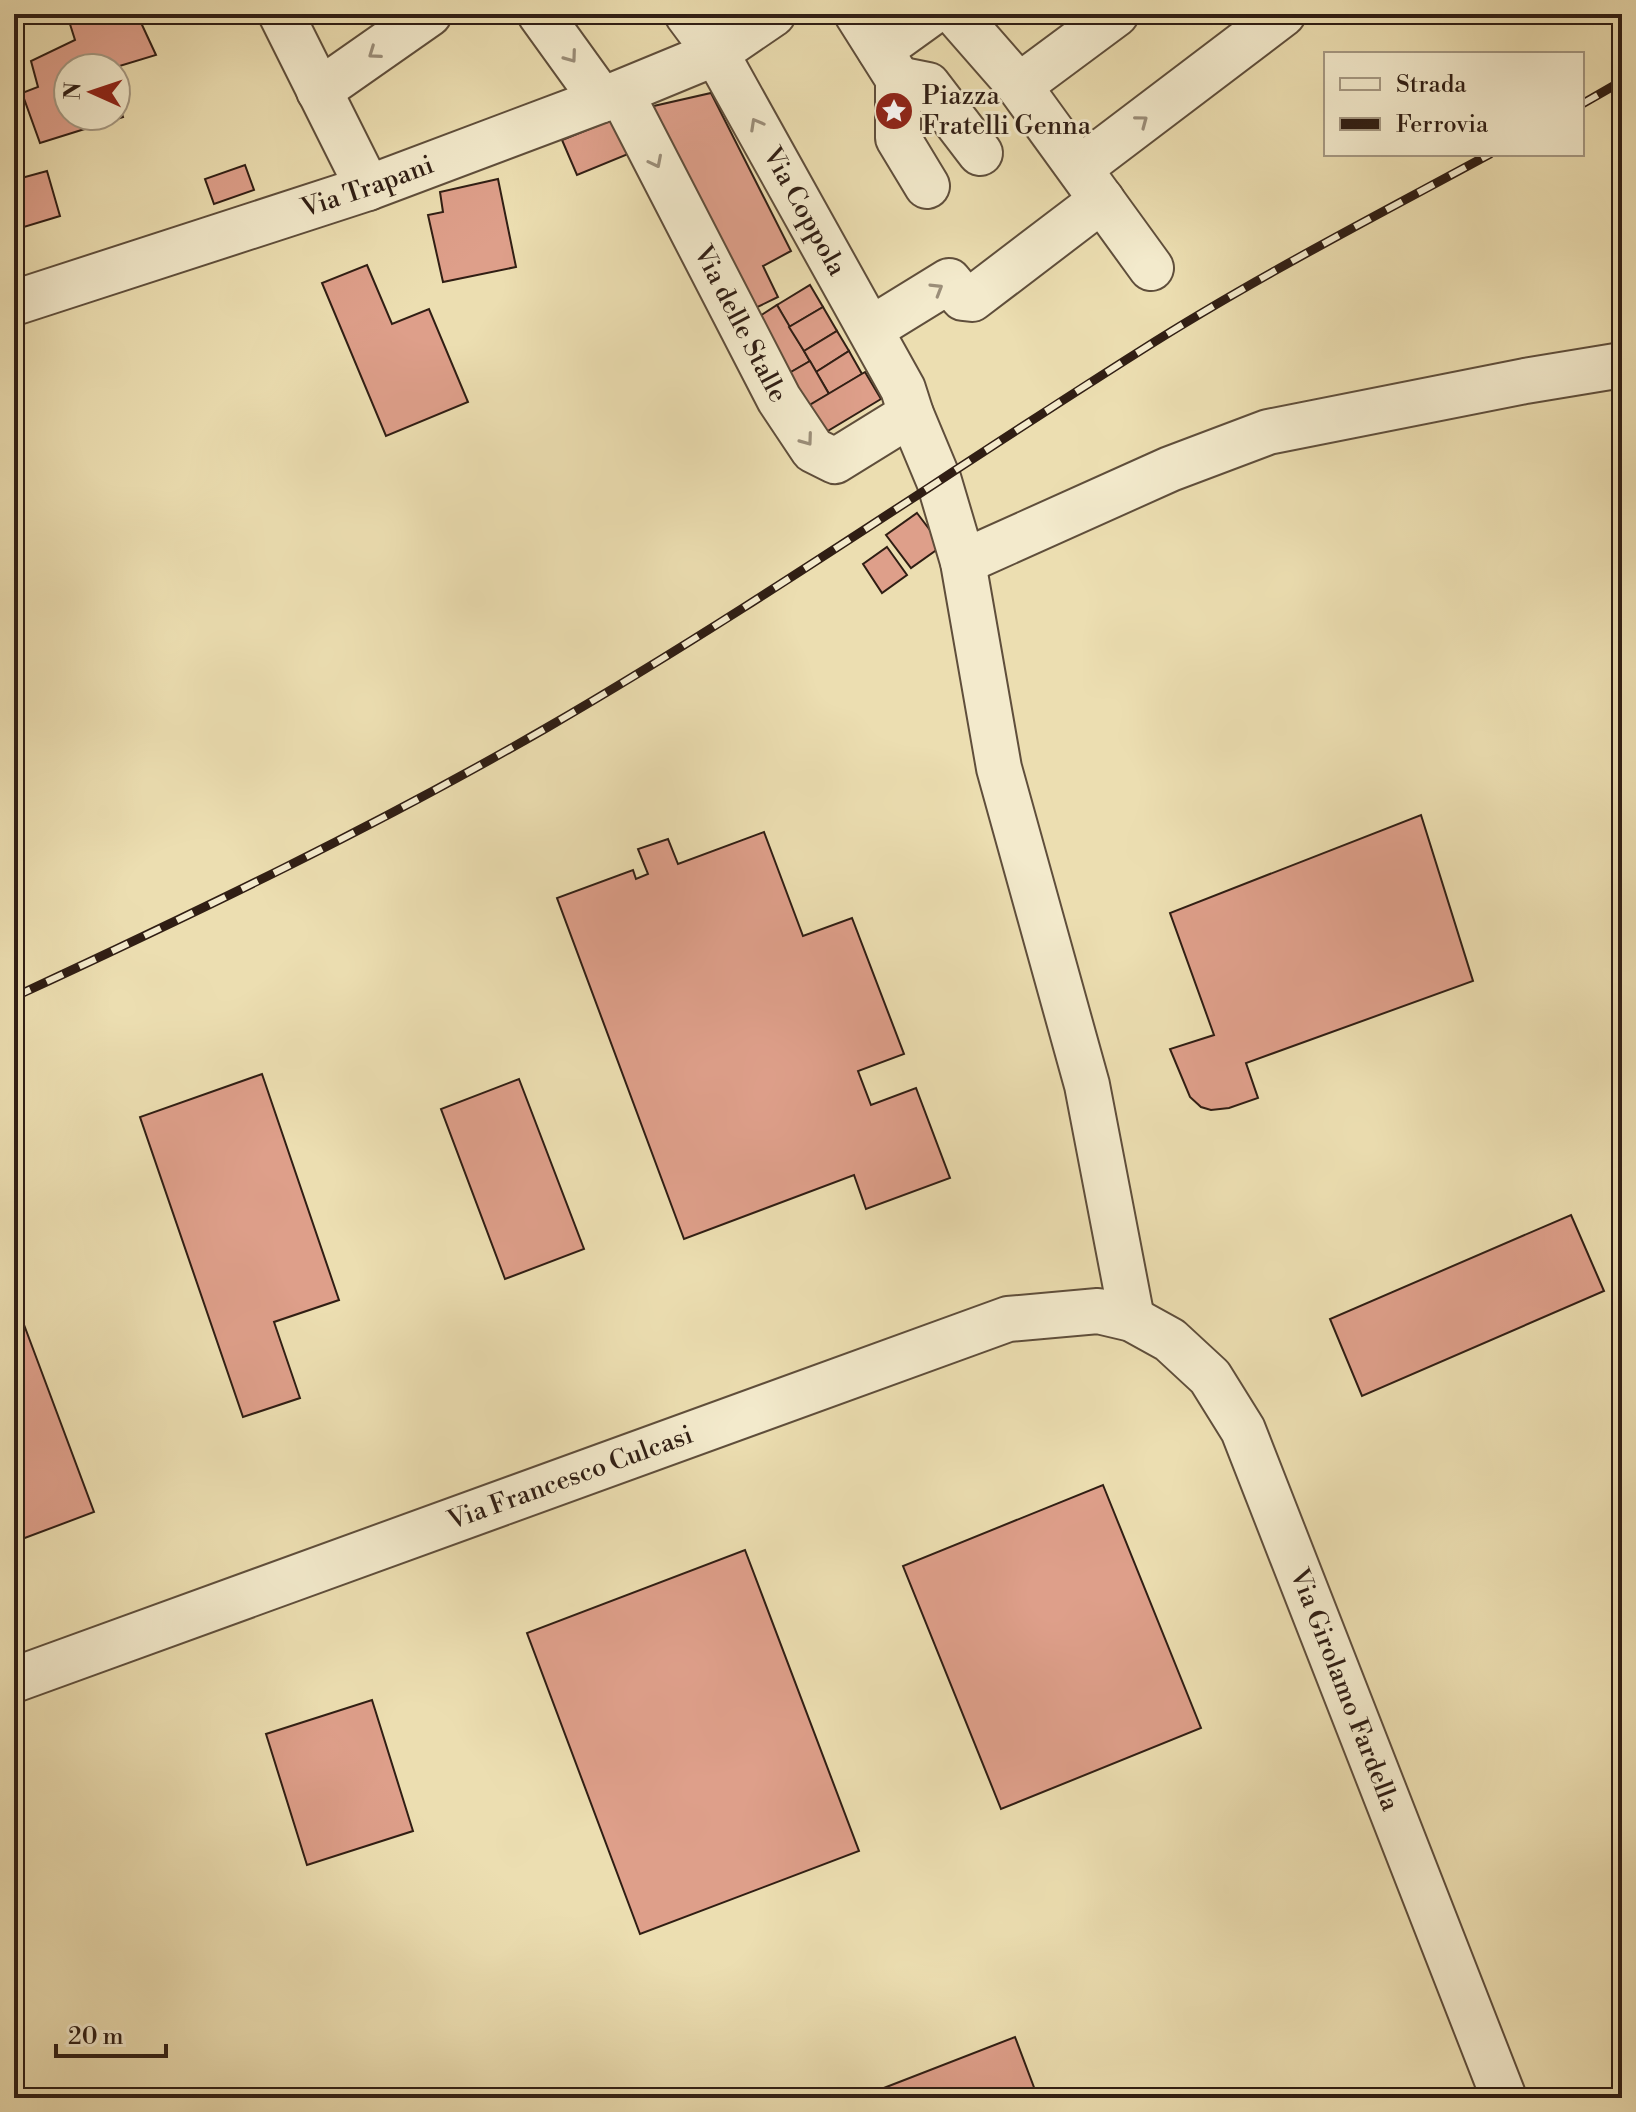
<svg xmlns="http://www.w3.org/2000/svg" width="1636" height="2112" viewBox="0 0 1636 2112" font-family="'Libre Bodoni',serif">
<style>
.building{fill:#de9f8a;stroke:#301e14;stroke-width:2}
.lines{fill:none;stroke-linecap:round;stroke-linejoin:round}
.minor-casing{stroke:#5f4e3b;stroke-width:48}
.minor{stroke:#f3eacc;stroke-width:44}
.rail-casing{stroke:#301e14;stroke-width:9}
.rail{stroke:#f3eacc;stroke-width:6;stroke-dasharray:18;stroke-linecap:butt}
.oneway{stroke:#9b8e79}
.labels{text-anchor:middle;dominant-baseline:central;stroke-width:6;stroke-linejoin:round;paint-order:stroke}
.poi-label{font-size:26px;fill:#301e14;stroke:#f3eacc;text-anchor:start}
.street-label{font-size:26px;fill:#301e14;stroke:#f3eacc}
</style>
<rect width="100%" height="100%" fill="#ecdeb1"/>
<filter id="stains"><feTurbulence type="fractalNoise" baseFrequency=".0025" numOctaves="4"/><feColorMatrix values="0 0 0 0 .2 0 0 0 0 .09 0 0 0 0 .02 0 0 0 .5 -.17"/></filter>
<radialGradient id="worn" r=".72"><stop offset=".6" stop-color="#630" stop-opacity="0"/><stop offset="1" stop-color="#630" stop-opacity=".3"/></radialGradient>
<g class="building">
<path d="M80 14H137L156 55 113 68H68V116H116V95L123 117 40 143 22 93 38 87 31 61 75 40 69 21Z"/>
<path d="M711 93 791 251 763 266 778 297 747 312 645 108Z"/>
<path d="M619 117 633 152 577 175 562 140Z"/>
<path d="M245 165 254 190 214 204 205 179Z"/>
<path d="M47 171 60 216 14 230V180Z"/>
<path d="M498 179 516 267 443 282 428 215 443 212 440 192Z"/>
<path d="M367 265 392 324 429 309 468 402 386 436 322 283Z"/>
<path d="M810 285 823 307 789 327 777 305Z"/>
<path d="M777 305 810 361 784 376 752 321Z"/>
<path d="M823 307 837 331 804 351 789 327Z"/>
<path d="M837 331 849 351 816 372 804 351Z"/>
<path d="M849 351 862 374 829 394 816 372Z"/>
<path d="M810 361 829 394 803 409 784 376Z"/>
<path d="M865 372 881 399 816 438 803 409Z"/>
<path d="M917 513 942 546 911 568 886 535Z"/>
<path d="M887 547 907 575 882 593 863 564Z"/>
<path d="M1421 815 1473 981 1246 1063 1258 1098 1229 1108 1211 1110 1201 1107 1190 1097 1170 1049 1214 1035 1170 913Z"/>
<path d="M764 832 803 936 852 918 904 1054 858 1071 871 1105 916 1088 950 1178 866 1209 854 1175 684 1239 557 898 633 870 636 879 648 874 638 849 668 839 678 864Z"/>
<path d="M262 1074 339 1300 274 1322 300 1398 243 1417 140 1117Z"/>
<path d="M519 1079 584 1249 505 1279 441 1109Z"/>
<path d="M1571 1215 1604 1291 1362 1396 1330 1319Z"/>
<path d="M14 1298 94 1512 14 1542Z"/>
<path d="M1103 1485 1201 1728 1001 1809 903 1566Z"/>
<path d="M745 1550 859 1851 640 1934 527 1633Z"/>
<path d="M372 1700 413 1831 307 1865 266 1734Z"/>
<path d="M1015 2037 1038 2098H858Z"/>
</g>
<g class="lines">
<defs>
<g id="minor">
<path d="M281 14 368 188"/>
<path d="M540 14 602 100"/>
<path id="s1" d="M687 14 716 53 903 389 911 414 939 481 963 562 999 768 1087 1085 1132 1319"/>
<path d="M857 14 898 79V138L927 186"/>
<path d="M956 14 1019 86 1151 268"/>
<path d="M880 50 930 14"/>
<path d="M898 79 928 85 980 153"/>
<path d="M1019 86 1116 14"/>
<path d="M319 91 429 14"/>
<path id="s2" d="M621 93 779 399 813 450 835 461 911 414"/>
<path d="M1080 168 1283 14"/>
<path id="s3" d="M14 303 368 188 602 100 716 53 773 14"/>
<path d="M871 329 949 281 963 298 972 299 1102 200"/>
<path d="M963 562 1170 469 1268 432 1525 381 1622 365"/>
<path id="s4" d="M14 1680 1008 1319 1098 1311 1132 1319 1170 1340 1210 1377 1243 1430 1504 2098"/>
</g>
</defs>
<use href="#minor" class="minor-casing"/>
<use href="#minor" class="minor"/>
<defs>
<g id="rail">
<path d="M1582 104 1622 81"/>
<path d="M14 997C195 913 375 827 548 727 750 610 942 476 1140 351 1253 279 1372 218 1490 154"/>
</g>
</defs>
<use href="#rail" class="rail-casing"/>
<use href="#rail" class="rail"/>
</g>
<defs><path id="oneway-chevron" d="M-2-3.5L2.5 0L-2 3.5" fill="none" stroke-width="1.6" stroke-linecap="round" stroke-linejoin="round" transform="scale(2)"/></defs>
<g class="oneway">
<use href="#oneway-chevron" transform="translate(374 53) rotate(145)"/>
<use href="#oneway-chevron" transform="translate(571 57) rotate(54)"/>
<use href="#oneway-chevron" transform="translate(1142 121) rotate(-37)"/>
<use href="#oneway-chevron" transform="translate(756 124) rotate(-119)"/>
<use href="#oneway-chevron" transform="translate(656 162) rotate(63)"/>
<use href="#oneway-chevron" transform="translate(937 289) rotate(-31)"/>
<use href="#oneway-chevron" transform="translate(807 440) rotate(54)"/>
</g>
<defs>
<symbol id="sight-disc" viewBox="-11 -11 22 22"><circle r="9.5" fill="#8f2418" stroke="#f3eacc"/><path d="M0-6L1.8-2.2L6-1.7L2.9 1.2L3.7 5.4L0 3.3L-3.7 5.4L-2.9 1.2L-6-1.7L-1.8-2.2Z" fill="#fff"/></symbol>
</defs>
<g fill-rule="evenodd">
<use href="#sight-disc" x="872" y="89" width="44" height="44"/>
</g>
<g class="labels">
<g class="poi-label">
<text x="922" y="96">Piazza<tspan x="922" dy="30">Fratelli Genna</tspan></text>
</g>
<g class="street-label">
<text stroke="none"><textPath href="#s3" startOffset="372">Via Trapani</textPath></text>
<text stroke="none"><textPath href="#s1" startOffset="230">Via Coppola</textPath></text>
<text stroke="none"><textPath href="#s2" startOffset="260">Via delle Stalle</textPath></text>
<text stroke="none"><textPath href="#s4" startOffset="592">Via Francesco Culcasi</textPath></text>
<text stroke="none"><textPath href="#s4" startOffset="1622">Via Girolamo Fardella</textPath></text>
</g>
</g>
<rect width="1636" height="2112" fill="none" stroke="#ecdeb1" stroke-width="48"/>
<rect x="16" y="16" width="1604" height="2080" fill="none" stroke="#301e14" stroke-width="4"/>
<rect x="24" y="24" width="1588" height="2064" fill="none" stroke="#301e14" stroke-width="2"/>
<rect x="1324" y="52" width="260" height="104" fill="#f3eacc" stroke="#a59882" stroke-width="2"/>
<rect x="1340" y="78" width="40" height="12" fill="#f3eacc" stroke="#a59882" stroke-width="2"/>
<text x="1396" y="92" font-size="24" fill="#301e14">Strada</text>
<rect x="1340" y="118" width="40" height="12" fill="#301e14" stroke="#a59882" stroke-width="2"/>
<text x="1396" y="132" font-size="24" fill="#301e14">Ferrovia</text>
<g transform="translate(92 92) rotate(273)"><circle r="38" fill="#f3eacc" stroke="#a59882" stroke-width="2"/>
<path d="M0-6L14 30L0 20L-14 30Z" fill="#8f2418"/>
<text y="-12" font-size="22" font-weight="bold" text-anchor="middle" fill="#301e14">N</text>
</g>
<path d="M56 2044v12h110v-12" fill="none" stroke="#301e14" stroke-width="4"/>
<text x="68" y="2044" font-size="24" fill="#301e14" stroke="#f3eacc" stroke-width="6" paint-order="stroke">20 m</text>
<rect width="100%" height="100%" filter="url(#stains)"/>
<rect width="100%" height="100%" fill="url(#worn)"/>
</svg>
